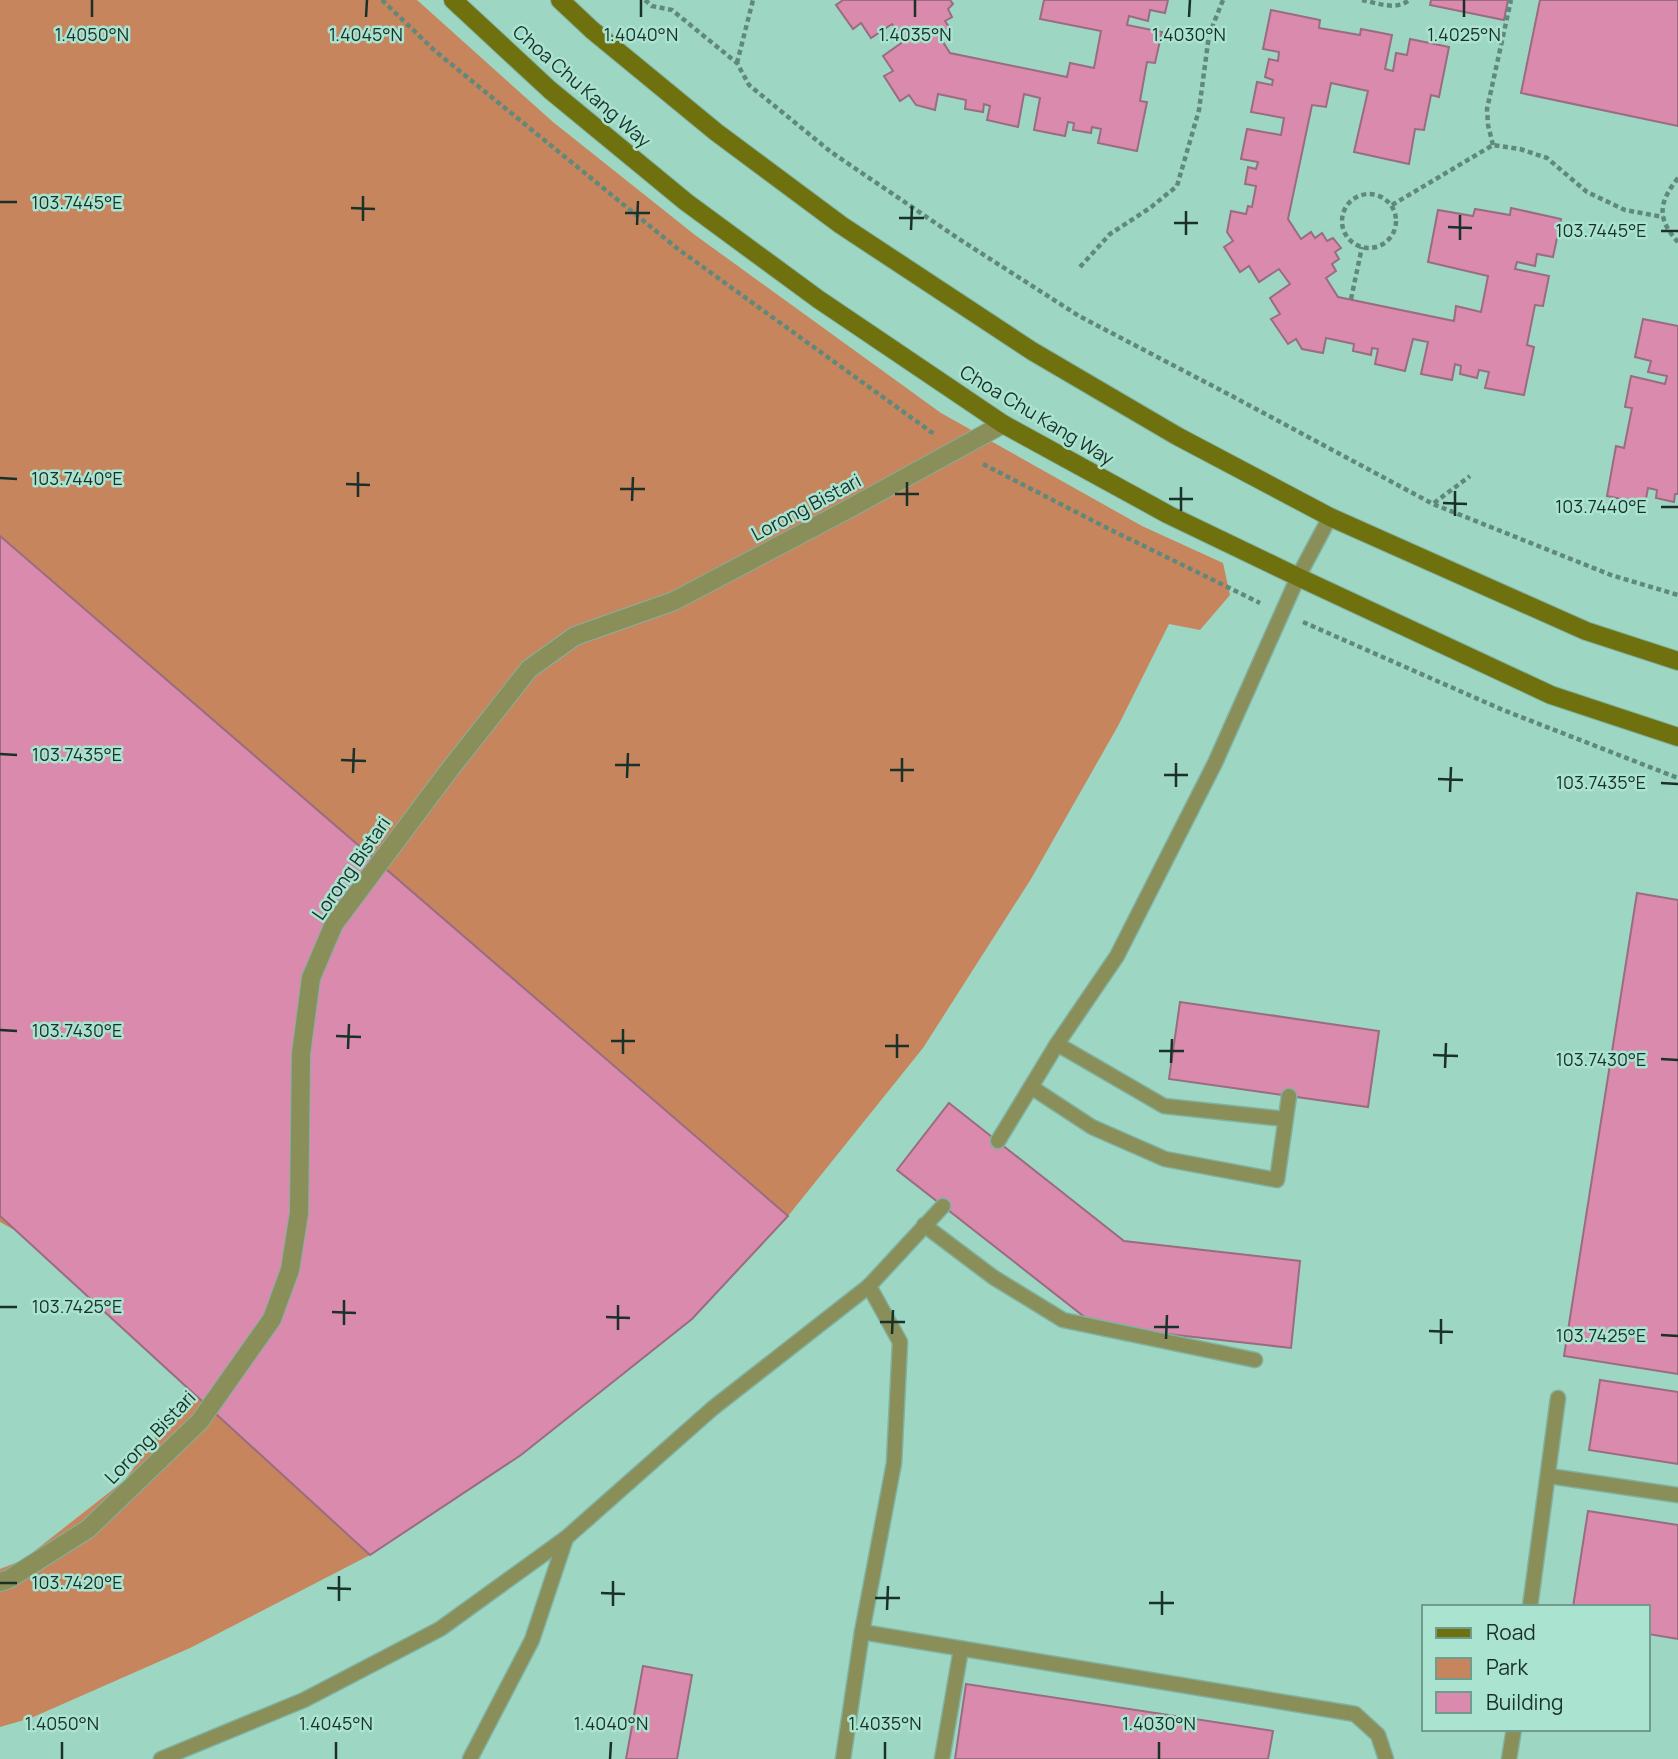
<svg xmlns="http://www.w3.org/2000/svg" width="1678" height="1759" viewBox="0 0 1678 1759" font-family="Manrope,sans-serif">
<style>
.green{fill:#c7855d}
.building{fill:#d98aad;stroke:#9a6c80;stroke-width:2}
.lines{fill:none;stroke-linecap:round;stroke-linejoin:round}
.lane-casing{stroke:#80b2a1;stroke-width:17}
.street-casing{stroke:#80b2a1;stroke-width:20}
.secondary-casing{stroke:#80b2a1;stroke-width:20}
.path{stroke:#60897b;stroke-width:4.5;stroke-dasharray:5 3.5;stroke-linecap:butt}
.lane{stroke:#8a8e59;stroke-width:14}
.street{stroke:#8a8e59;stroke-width:18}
.secondary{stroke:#6e710d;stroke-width:18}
.ticks{fill:none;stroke:#1a3129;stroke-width:2.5}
.labels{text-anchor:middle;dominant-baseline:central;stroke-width:5;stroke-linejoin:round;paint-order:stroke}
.street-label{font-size:19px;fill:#1a3129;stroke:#aae3d0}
.ticks-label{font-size:18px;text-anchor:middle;fill:#1a3129;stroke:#aae3d0;stroke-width:5;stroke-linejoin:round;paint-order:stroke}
</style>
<rect width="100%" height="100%" fill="#9dd6c3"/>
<path class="green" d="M0 0H417L553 122 695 235 941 413 1142 526 1223 563 1230 595 1200 630 1169 624 1118 726 1031 879 923 1048 788 1216 692 1319 521 1455 370 1555 190 1648 31 1718 0 1727V1569L23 1560 125 1480 219 1348 101 1278 0 1222Z"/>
<g class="building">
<path d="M843 0H950L953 4 948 9 952 17 945 21 949 27 938 34 950 53 1067 77 1070 63 1094 68 1101 31 1040 19 1044 0H1168L1165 13 1150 10 1148 21 1129 16 1127 25 1162 32 1155 63 1147 62 1140 101 1147 102 1137 151 1098 143 1101 129 1092 127 1091 133 1073 130 1074 123 1068 122 1065 136 1034 130 1040 98 1024 94 1018 127 987 120 990 106 984 104 983 112 965 109 966 100 938 94 935 110 916 105 909 95 900 101 884 76 893 71 883 56 904 41 892 24 871 38 861 23 853 29 836 5Z"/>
<path d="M1431 0H1508L1504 20 1430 5Z"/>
<path d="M1540 0H1678V126L1521 93Z"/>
<path d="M1271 10 1320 20 1319 28 1360 35 1361 29 1392 35 1385 69 1393 71 1396 53 1407 55 1410 39 1449 47 1439 97 1431 95 1424 130 1415 129 1409 164 1354 152 1368 91 1331 83 1326 107 1312 105 1288 219 1301 239 1311 232 1315 238 1322 233 1327 241 1333 238 1341 248 1335 252 1339 259 1332 264 1336 271 1326 278 1338 297 1454 321 1456 306 1481 312 1488 276 1428 262 1438 210 1473 216 1475 209 1510 215 1511 208 1561 219 1553 257 1537 254 1535 266 1517 262 1515 269 1549 276 1543 306 1535 305 1527 345 1534 347 1524 395 1485 388 1489 372 1479 370 1477 378 1460 374 1461 366 1455 364 1452 380 1421 374 1428 342 1413 339 1405 371 1375 364 1378 349 1372 348 1371 355 1353 351 1354 344 1326 338 1323 353 1302 349 1296 339 1288 344 1271 319 1280 314 1270 298 1290 284 1279 269 1259 282 1249 266 1240 272 1224 247 1233 241 1227 232 1231 211 1246 214 1248 206 1252 207 1256 186 1245 184 1248 167 1256 169 1258 162 1241 159 1247 129 1281 135 1284 118 1251 112 1257 82 1272 85 1273 80 1265 77 1269 59 1278 61 1279 52 1263 49Z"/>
<path d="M1643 319 1678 326V494H1675L1674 502 1656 498 1657 490 1648 488 1645 504 1607 496 1616 446 1624 448 1632 408 1625 407 1631 376 1665 384 1667 376 1648 372 1651 361 1635 357Z"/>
<path d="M0 536 788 1216 692 1319 521 1455 370 1555 0 1216Z"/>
<path d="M1637 893 1678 900V1374L1564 1356Z"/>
<path d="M1180 1002 1379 1031 1368 1107 1169 1079Z"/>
<path d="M949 1103 1124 1241 1300 1261 1291 1348 1096 1326 897 1170Z"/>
<path d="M1600 1380 1678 1392V1464L1589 1450Z"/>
<path d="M1588 1511 1678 1525V1639L1648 1634V1607H1573Z"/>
<path d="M643 1666 692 1675 677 1759H626Z"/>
<path d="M966 1684 1273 1731 1268 1759H955Z"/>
</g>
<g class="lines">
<defs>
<g id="lane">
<path d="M1057 1044 1164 1106 1285 1119"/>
<path d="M1031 1087 1092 1127 1165 1159 1277 1180 1289 1096"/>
<path d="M998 1141 1057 1044 1117 956 1215 763 1298 577 1330 517"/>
<path d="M924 1225 993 1277 1063 1320 1255 1360"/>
<path d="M1549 1476 1678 1495"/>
<path d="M1530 1607 1558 1398"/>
<path d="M862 1632 1355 1714 1378 1735 1386 1759"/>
<path d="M161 1759 304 1700 440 1629 566 1538 713 1408 869 1286 943 1206"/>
<path d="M470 1759 532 1640 566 1538"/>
<path d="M843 1759 862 1632 894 1463 900 1342 869 1286"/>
<path d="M942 1759 961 1649"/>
<path d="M1509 1759 1514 1729"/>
</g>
<path id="street" d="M0 1582 9 1579 88 1529 200 1421 272 1319 290 1270 299 1213 301 1054 311 978 334 924 447 773 529 669 575 636 674 601 852 507 1003 424"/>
<g id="secondary">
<path d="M453 0 550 90 686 202 818 299 1003 424 1169 515 1298 577 1551 695 1678 737"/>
<path d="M560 0 592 30 716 132 841 225 1032 351 1177 436 1330 517 1586 631 1678 661"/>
</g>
</defs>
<use href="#lane" class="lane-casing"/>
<use href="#street" class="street-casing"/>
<use href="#secondary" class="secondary-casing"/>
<g class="path">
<path d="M382 0 435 51 678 249 934 434"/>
<path d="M645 0 652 6 672 10 737 63 749 85 831 152 959 239 1079 316 1230 395 1433 504 1611 575 1678 595"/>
<path d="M1362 0C1377 3 1396 11 1409 0"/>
<path d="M737 63 753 0"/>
<path d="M1493 145 1488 125 1487 109 1511 0"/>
<path d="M1678 178C1659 202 1656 218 1678 242"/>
<circle cx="1369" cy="221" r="27"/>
<path d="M1392 205 1493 145 1520 149 1547 158 1587 192 1625 210 1663 217"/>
<path d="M1080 267 1110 234 1150 208 1177 186 1199 110 1209 35 1223 0"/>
<path d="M1351 299 1362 247"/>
<path d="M983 464 1105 527 1260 603"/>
<path d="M1434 503 1470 476"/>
<path d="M1303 622 1503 710 1678 778"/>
</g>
<use href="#lane" class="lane"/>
<use href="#street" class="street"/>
<use href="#secondary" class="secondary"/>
</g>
<path class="ticks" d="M92 17V0M366 17 367 0M641 17V0M915 17V0M1189 17 1190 0M1464 17V0M0 202H17M351 208 375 209M625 213H650M899 218H924M363 221V196M1174 223H1198M637 225 638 201M1448 227 1472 228M911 230 912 206M1661 231H1678M1186 235V211M1460 240V215M0 478 17 479M346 484 370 485M620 489H645M895 494H919M358 497V472M1169 499H1193M632 501 633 477M1443 503 1467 504M907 506V482M1661 507H1678M1181 511V487M1455 516V491M0 754 17 755M341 760 366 761M615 765H640M890 770H914M353 773 354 748M1164 775H1188M627 778 628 753M1438 779 1463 780M902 782V758M1661 783 1678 784M1176 787V763M1450 792 1451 767M0 1030 17 1031M336 1036 361 1037M611 1041H635M885 1046H909M348 1049 349 1024M1159 1051H1184M623 1054V1029M1433 1055 1458 1056M897 1058V1034M1661 1059 1678 1060M1171 1063 1172 1039M1445 1068 1446 1043M0 1307H17M332 1312 356 1313M606 1317 630 1318M880 1322H905M344 1325V1300M1154 1327H1179M618 1330V1305M1429 1331 1453 1332M892 1334 893 1310M1661 1335 1678 1336M1166 1339 1167 1315M1441 1344V1319M0 1583H17M327 1588 351 1589M601 1593 625 1594M875 1598H900M339 1601V1576M1149 1603H1174M613 1606V1581M887 1610 888 1586M1162 1615V1591M62 1759V1742M336 1759V1742M610 1759 611 1742M885 1759V1742M1159 1759V1742"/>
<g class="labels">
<g class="street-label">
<text transform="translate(582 86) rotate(41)">Choa Chu Kang Way</text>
<text transform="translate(1037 415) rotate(31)">Choa Chu Kang Way</text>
<text transform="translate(806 507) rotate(-28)">Lorong Bistari</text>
<text transform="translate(351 868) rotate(-55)">Lorong Bistari</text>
<text transform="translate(150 1437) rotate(-46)">Lorong Bistari</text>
</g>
</g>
<g class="ticks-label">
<text x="92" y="41">1.4050°N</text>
<text x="366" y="41">1.4045°N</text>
<text x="641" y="41">1.4040°N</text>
<text x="915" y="41">1.4035°N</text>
<text x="1189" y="41">1.4030°N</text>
<text x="1464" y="41">1.4025°N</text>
<text x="77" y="209">103.7445°E</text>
<text x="1601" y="237">103.7445°E</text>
<text x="77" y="485">103.7440°E</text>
<text x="1601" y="513">103.7440°E</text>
<text x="77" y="761">103.7435°E</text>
<text x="1601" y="789">103.7435°E</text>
<text x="77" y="1037">103.7430°E</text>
<text x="1601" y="1066">103.7430°E</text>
<text x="77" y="1313">103.7425°E</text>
<text x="1601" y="1342">103.7425°E</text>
<text x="77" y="1589">103.7420°E</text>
<text x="62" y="1730">1.4050°N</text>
<text x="336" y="1730">1.4045°N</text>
<text x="611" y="1730">1.4040°N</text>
<text x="885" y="1730">1.4035°N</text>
<text x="1159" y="1730">1.4030°N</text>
</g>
<rect x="1422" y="1605" width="228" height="126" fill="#aae3d0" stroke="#709c8d" stroke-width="2"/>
<rect x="1436" y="1628" width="35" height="10" fill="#6e710d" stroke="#709c8d" stroke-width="2"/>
<text x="1486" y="1640" font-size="21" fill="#1a3129">Road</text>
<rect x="1436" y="1658" width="35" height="21" fill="#c7855d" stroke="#709c8d" stroke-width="2"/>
<text x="1486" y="1675" font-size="21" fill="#1a3129">Park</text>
<rect x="1436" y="1692" width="35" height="21" fill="#d98aad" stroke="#709c8d" stroke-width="2"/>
<text x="1486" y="1710" font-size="21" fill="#1a3129">Building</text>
</svg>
